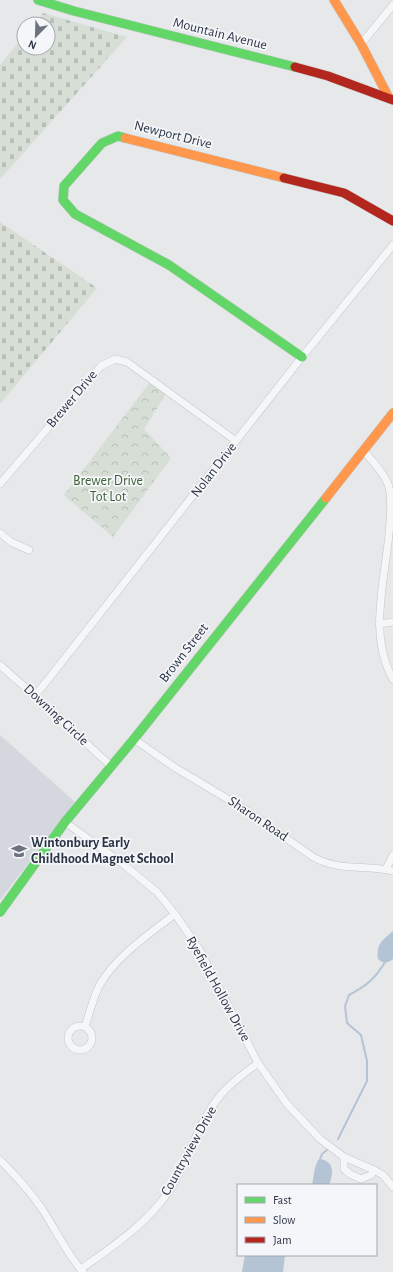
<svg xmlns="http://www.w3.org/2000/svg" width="393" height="1272" viewBox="0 0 393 1272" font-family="'Alegreya Sans',sans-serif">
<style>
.built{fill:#d4d7dd}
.cemetery{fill:url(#cemetery-stones)}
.park{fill:url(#park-crowns)}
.water{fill:#b4c4d5}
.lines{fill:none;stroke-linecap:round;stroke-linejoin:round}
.stream{stroke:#b4c4d5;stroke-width:2}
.street-casing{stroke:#c4c6c8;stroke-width:8}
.fast-casing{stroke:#c4c6c8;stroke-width:10}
.slow-casing{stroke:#c4c6c8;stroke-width:10}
.jam-casing{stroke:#c4c6c8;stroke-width:10}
.street{stroke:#f5f6f7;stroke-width:7}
.fast{stroke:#63d668;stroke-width:9}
.slow{stroke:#ff974d;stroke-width:9}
.jam{stroke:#b3261e;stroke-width:9}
.labels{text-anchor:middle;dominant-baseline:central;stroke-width:3.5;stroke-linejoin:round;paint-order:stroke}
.street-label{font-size:14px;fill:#2b3445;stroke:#f4f6f9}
.park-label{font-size:14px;fill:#3f6138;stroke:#f4f6f9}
.poi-label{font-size:14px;font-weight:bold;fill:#2b3445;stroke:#f4f6f9;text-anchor:start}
</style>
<defs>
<pattern id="cemetery-stones" width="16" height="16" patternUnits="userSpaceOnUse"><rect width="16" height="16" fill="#d6ded6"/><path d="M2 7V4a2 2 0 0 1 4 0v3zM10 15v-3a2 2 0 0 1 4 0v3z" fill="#b8bfb9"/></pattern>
<pattern id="park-crowns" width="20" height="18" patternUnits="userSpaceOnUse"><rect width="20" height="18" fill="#d6ded6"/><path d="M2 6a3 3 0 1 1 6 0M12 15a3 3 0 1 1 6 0" fill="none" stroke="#b8bfb9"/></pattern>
</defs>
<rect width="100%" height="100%" fill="#e6e8ea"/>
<path class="built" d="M0 735 75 802 0 900Z"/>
<g class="cemetery">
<path d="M43 13 127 37 0 179V65L24 36V48H48V24H34Z"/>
<path d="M0 222 97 288 0 404Z"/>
</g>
<path class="park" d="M150 382 166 394 144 429 171 458 113 537 64 495Z"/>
<g class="water">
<path d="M393 931V959C388 963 383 964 378 959 376 943 383 940 393 931Z"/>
<path d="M321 1159C335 1162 333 1175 329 1185H312L315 1168 318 1160Z"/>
<path d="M245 1255H285L283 1272H242Z"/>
</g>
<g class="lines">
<g class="stream">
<path d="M338 1139 367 1081V1061L361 1035 347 1023 345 1006 349 995C366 986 375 979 385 962"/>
<path d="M319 1162 322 1154 327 1150"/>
</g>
<defs>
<g id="street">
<path d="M361 44 393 5"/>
<path d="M363 450C372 461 383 471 388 484 392 495 391 509 390 521 388 570 366 633 393 679"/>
<path d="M0 484 101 366 115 359 127 362 236 441"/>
<path d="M0 533 11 542 29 550"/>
<path d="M379 624 393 622"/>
<path d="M0 665 35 696 111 766"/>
<path d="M35 696 302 357 393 245"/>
<path d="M134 739 174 767 246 810 313 857C340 872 365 864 393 871"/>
<path d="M65 822 123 864 157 892 175 914 199 949 258 1063 287 1104 320 1139 344 1157 374 1170"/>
<path d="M386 869 393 855"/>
<circle cx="80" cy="1038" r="12"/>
<path d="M85 1027C89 1014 93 999 99 986 115 957 149 934 175 914"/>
<path d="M344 1157V1169L350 1174 361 1179 371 1175 374 1170 383 1175 393 1187"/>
<path d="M0 1160C16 1176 32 1193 44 1212 57 1232 67 1254 83 1272"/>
<path d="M81 1269C113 1246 147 1224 169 1191 188 1161 197 1125 219 1097 230 1083 245 1073 258 1063"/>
</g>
<g id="fast">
<path d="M38 0 74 11 295 67"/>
<path d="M125 138 118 136 102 143 64 186 63 200 75 214 169 265 302 357"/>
<path d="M0 912 65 822 134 739 326 498"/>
</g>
<g id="slow">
<path d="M334 0 361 44 389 98"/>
<path d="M125 138 284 178"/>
<path d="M326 498 393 413"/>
</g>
<g id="jam">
<path d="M295 67 328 76 393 100"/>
<path d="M284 178 344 193 393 221"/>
</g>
</defs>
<use href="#street" class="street-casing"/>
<use href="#fast" class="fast-casing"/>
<use href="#slow" class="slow-casing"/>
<use href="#jam" class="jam-casing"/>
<use href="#street" class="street"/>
<use href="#fast" class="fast"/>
<use href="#slow" class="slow"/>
<use href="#jam" class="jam"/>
</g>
<defs>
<symbol id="school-bare" viewBox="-9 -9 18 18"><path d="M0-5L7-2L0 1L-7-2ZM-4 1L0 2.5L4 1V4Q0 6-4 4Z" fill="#6c737f" stroke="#f4f6f9" stroke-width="2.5" paint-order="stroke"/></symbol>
</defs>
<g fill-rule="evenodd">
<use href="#school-bare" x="8" y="840" width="22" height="22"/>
</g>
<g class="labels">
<g class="street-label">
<text transform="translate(220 34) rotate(14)">Mountain Avenue</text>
<text transform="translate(173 135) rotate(14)">Newport Drive</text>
<text transform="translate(72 399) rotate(-50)">Brewer Drive</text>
<text transform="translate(214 470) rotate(-52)">Nolan Drive</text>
<text transform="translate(184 653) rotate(-52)">Brown Street</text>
<text transform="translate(56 715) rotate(43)">Downing Circle</text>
<text transform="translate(258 819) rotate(34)">Sharon Road</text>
<text transform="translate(218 989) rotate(61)">Ryefield Hollow Drive</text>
<text transform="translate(189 1151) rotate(-61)">Countryview Drive</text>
</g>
<g class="park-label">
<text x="108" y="481">Brewer Drive<tspan x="108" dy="16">Tot Lot</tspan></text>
</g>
<g class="poi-label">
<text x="31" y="843">Wintonbury Early<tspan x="31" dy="16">Childhood Magnet School</tspan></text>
</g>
</g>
<rect x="237" y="1184" width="140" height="72" fill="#f4f6f9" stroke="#a4a8b1"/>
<rect x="245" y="1197" width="20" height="6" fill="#63d668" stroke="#a4a8b1"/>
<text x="273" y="1204" font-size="12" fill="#2b3445">Fast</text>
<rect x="245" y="1217" width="20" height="6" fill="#ff974d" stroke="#a4a8b1"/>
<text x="273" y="1224" font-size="12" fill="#2b3445">Slow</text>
<rect x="245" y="1237" width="20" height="6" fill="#b3261e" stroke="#a4a8b1"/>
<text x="273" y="1244" font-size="12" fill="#2b3445">Jam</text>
<g transform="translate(36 36) rotate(203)"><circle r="19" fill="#f4f6f9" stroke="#a4a8b1"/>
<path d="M0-3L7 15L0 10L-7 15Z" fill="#6c737f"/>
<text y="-6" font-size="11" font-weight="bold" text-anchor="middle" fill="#2b3445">N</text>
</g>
</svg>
